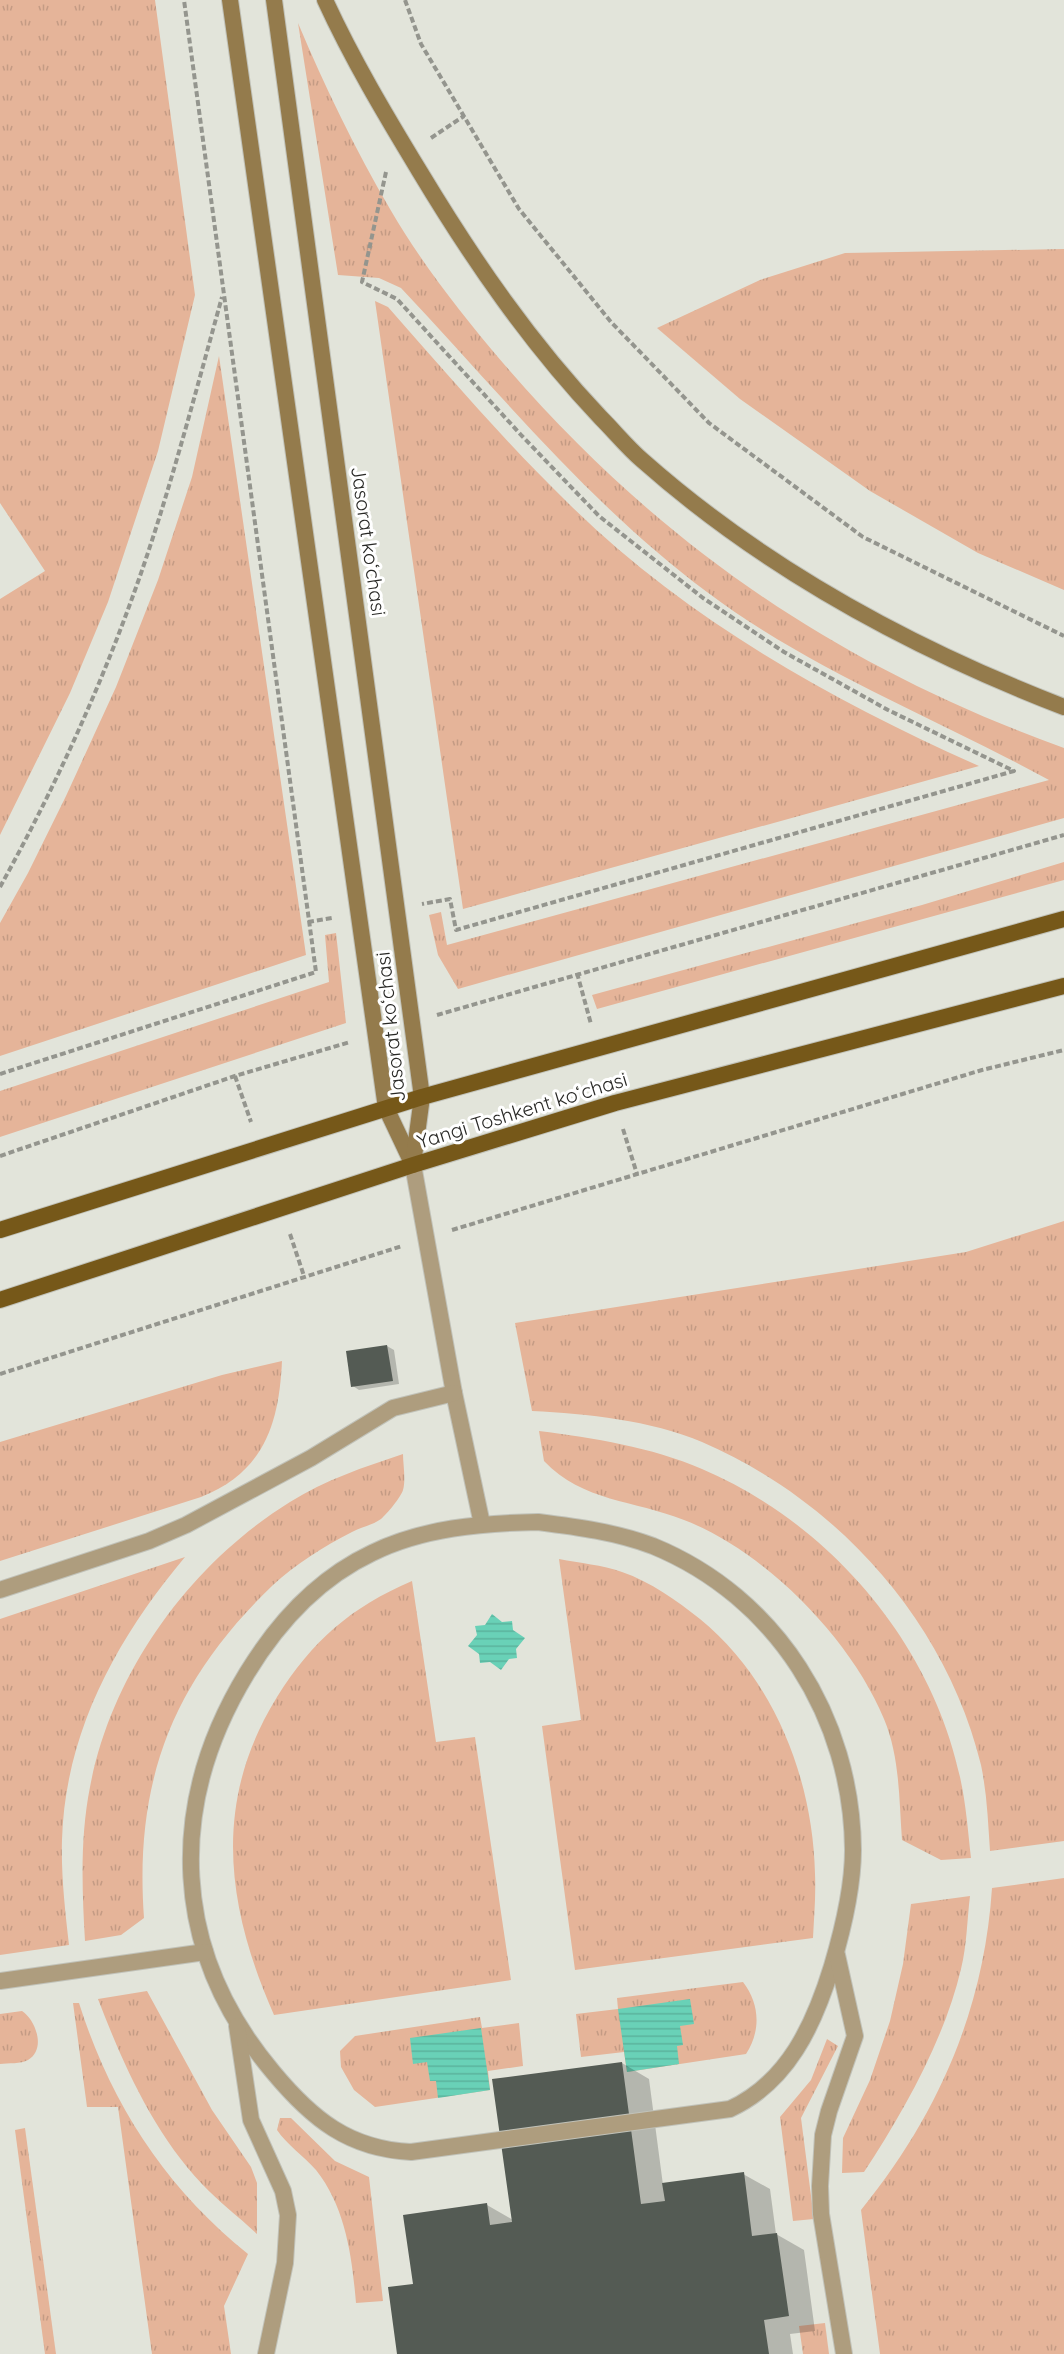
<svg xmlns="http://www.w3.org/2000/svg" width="1064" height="2354" viewBox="0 0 1064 2354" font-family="Quicksand,sans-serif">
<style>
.grass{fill:url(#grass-tufts)}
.water{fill:url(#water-rules)}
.shadow{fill:#0003}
.building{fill:#545b54}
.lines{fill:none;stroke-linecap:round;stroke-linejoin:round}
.service-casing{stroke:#c1c2b9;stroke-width:18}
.secondary-casing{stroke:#c1c2b9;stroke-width:18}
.trunk-casing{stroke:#c1c2b9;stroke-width:18}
.path{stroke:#94958e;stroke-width:4;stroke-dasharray:6 3;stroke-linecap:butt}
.service{stroke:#ae9d7e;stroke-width:16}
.secondary{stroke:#947b4c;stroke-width:16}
.trunk{stroke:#765819;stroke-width:16}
.labels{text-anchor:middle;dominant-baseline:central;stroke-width:6;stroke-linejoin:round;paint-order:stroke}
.street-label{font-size:20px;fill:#282825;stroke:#fff}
</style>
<defs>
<pattern id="grass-tufts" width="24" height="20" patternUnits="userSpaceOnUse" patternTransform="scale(1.5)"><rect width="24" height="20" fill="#e5b499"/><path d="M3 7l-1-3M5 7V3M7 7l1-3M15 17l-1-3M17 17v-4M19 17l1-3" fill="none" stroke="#c49b84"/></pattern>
<pattern id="water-rules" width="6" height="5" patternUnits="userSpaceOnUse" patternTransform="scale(1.5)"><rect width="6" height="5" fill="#69d1b7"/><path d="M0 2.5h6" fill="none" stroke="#5bb39d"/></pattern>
</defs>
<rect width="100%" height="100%" fill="#e2e4da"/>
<g class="grass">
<path d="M0 0H155L195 295 158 451 108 602 70 693 0 835V599L45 571 0 503Z"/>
<path d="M298 23C325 87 355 149 390 209 422 264 462 315 503 363 659 545 839 667 1064 748V818L458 989 438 955 429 915 441 912 447 945 1049 780C934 717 812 671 707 592 590 505 500 393 401 288L379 278 338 275Z"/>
<path d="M1064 249V590L978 553 870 491 740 399 657 328 760 280 845 253Z"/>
<path d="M375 301 388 307C447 374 505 442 569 504 686 619 831 700 979 766L463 909Z"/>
<path d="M219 356 306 955 0 1056V923L28 873 66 796 116 687 158 580 192 477Z"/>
<path d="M1064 862V880L597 1009 592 995 922 905Z"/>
<path d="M336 933 346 1023 0 1137V1091L329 982 325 935Z"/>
<path d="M1064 1221V1841L990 1851C988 1822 987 1793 981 1765 946 1621 837 1500 702 1442 650 1420 588 1414 532 1411L515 1323 966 1252Z"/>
<path d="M282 1361C279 1424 264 1472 201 1497L0 1561V1442L222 1375Z"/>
<path d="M539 1431C594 1438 651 1447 702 1469 829 1523 931 1642 960 1777 966 1804 968 1831 971 1858L941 1860 902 1840C899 1800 900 1757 884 1719 851 1639 765 1551 684 1520 634 1500 583 1502 544 1461Z"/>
<path d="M403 1454C403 1464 406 1480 403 1490 401 1497 387 1514 381 1519 373 1525 361 1527 352 1532 324 1546 296 1564 273 1585 173 1681 134 1780 144 1918L121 1935 85 1941C82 1890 80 1837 90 1787 112 1671 191 1563 290 1502 325 1480 364 1467 403 1454Z"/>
<path d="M185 1557C117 1638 65 1732 62 1840 61 1875 65 1910 69 1945L0 1955V1619Z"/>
<path d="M559 1559C580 1563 602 1565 622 1572 651 1582 676 1600 700 1619 774 1679 813 1779 815 1874 816 1895 814 1917 813 1938L575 1970 542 1726 581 1720Z"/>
<path d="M412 1581 436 1742 475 1737 511 1980 274 2015C226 1906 212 1802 277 1697 312 1641 351 1607 412 1581Z"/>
<path d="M1064 1878V2354H880L861 2210C938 2115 984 2010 992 1888Z"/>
<path d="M970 1896C967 1920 967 1945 961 1969 945 2038 903 2113 864 2172L842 2173 843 2138 870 2080 890 2021 903 1964 911 1904Z"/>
<path d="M743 1982C760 2004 761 2031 746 2054L627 2072 624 2052 581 2057 576 2014 618 2009 617 1998Z"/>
<path d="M147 1991 212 2110 251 2167 257 2183V2234C239 2217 219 2202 202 2184 153 2132 123 2064 98 1999Z"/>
<path d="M73 2003H79C111 2104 165 2187 248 2254L224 2306 231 2354H152L118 2107H87Z"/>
<path d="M22 2011C35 2019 47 2049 28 2060 21 2064 8 2063 0 2064V2014Z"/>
<path d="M480 2017 482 2028 519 2023 523 2066 488 2071 490 2090 375 2107 354 2090 341 2067 340 2051 355 2036Z"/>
<path d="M827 2039 838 2046 801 2118 814 2219 793 2221 780 2117 811 2080Z"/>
<path d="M280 2118H291L335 2161 369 2177 383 2301 356 2303C352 2257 346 2208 316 2170 304 2156 287 2145 277 2130Z"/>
<path d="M25 2128 56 2354H45L15 2130Z"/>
<path d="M825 2323 829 2354H803L799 2326Z"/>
</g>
<g class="water">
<path d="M492 1614 502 1622 512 1621 513 1630 525 1638 516 1649 517 1658 509 1659 501 1670 490 1662 480 1663 479 1654 468 1646 477 1635 475 1626 485 1625Z"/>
<path d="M690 1999 694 2024 680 2026 683 2045 677 2046 679 2064 627 2072 618 2009Z"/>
<path d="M481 2028 490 2090 438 2098 436 2081H430L427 2062 413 2064 410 2038Z"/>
</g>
<g class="shadow">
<path d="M387 1346 394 1350 399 1384 359 1390 353 1386Z"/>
<path d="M622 2063 649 2079 663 2185 743 2174 770 2189 776 2234 804 2250 815 2331 790 2334 793 2354H399L415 2285 487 2205 513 2220Z"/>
</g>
<g class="building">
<path d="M387 1345 393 1381 351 1387 346 1351Z"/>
<path d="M622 2062 641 2204 665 2201 662 2183 744 2172 752 2236 777 2233 789 2316 764 2320 769 2354H397L388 2287 413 2284 403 2215 487 2203 490 2225 512 2222 492 2079Z"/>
</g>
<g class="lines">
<defs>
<g id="service">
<path d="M413 1165 454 1393 482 1524"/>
<path d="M538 1522C577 1527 616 1532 653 1546 777 1597 852 1718 853 1850 853 1889 843 1929 832 1966 814 2025 788 2082 730 2109L411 2152C349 2149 312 2119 273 2072 171 1951 166 1806 247 1673 278 1622 317 1579 372 1553 422 1528 482 1523 538 1522Z"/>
<path d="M0 1590 149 1541 186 1525 311 1458 393 1408 454 1393"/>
<path d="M837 1955 855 2036 829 2111 823 2135 820 2186 821 2214 844 2354"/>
<path d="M0 1981 205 1952"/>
<path d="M237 2026 251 2120 283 2191 288 2215 285 2263 266 2354"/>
</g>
<g id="secondary">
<path d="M230 0 386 1108 413 1165"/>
<path d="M274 0 422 1097 413 1164"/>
<path d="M325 0C352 59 386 116 420 172 473 260 530 343 601 418 615 432 627 447 642 460 765 569 911 648 1064 707"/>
</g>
<g id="trunk">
<path d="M0 1230 422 1097 1064 919"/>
<path d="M0 1300 413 1165 615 1103 1064 986"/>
</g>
</defs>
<use href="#service" class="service-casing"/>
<use href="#secondary" class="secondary-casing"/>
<use href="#trunk" class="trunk-casing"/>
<g class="path">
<path d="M405 0 421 44 519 209 611 322 709 423 863 537 1064 636"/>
<path d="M431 138 464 116"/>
<path d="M386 172 362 282 397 299 522 436 599 516 703 598 784 652 888 710 1014 771 456 930 450 899 422 904"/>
<path d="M0 887C66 768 121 642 161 512 183 441 202 369 222 297"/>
<path d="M308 922 332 918"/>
<path d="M577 973 591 1024"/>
<path d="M437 1015 1064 835"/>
<path d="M0 1074 316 972 184 0"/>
<path d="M235 1076 251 1122"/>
<path d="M623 1129 637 1174"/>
<path d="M0 1156 235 1076 350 1042"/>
<path d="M452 1230 982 1070 1064 1050"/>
<path d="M290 1234 304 1276"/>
<path d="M0 1374 402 1246"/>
</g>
<use href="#service" class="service"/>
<use href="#secondary" class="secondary"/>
<use href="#trunk" class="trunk"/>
</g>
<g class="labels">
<g class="street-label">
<text transform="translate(369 541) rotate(82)">Jasorat koʻchasi</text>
<text transform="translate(390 1027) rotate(-96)">Jasorat koʻchasi</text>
<text transform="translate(522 1110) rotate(-17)">Yangi Toshkent ko‘chasi</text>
</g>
</g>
</svg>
